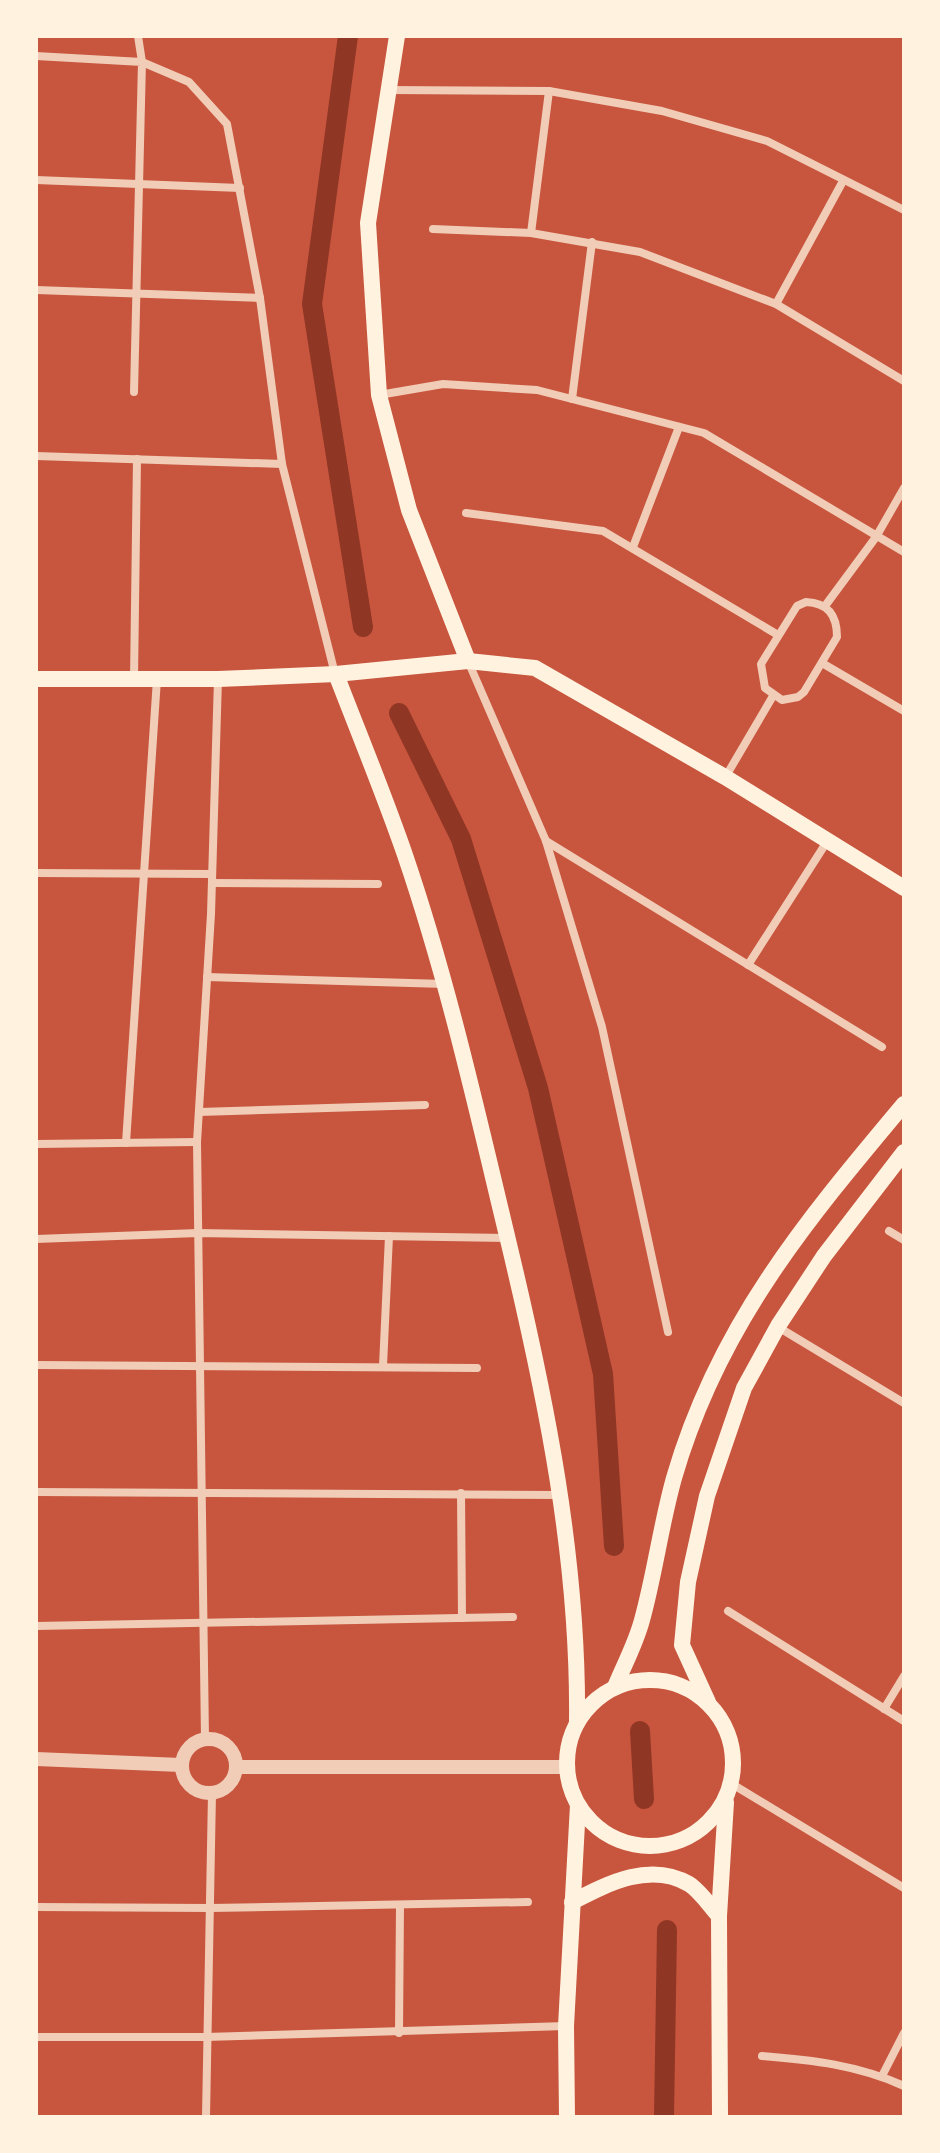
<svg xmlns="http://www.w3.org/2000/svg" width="940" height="2153" viewBox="0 0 940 2153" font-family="'Asap Condensed',sans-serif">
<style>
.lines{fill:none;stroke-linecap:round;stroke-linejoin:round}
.canal{stroke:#8f3625;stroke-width:20}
.minor{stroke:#f1ccb7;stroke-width:8}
.tertiary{stroke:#f1ccb7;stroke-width:14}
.secondary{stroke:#fff3e0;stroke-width:16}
</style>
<rect width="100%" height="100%" fill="#c8553d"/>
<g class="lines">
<g class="canal">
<path d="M348 36 312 304 363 627"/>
<path d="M399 713 461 839 538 1088 603 1374 614 1546"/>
<path d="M640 1731 644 1799"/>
<path d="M664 2117 667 1930"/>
</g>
<g class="minor">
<path d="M138 36 142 62 189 82 227 124 260 298 282 464 335 674"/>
<path d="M36 56 142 62 134 392"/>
<path d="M387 90 549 91 662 111 767 141 904 210"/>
<path d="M36 180 240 188"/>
<path d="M433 229 531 233 640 252 776 304 904 381"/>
<path d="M531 233 549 91"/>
<path d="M36 290 260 298"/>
<path d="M776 304 843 181"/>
<path d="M379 395 443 384 537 390 704 433 904 552"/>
<path d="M572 399 592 242"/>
<path d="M36 456 282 464"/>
<path d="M466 513 603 531 778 635"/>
<path d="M633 547 679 427"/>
<path d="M806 602C828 603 837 615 837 637L804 692 798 697 782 700 765 688 761 664 797 606Z"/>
<path d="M825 606 876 537 904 488"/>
<path d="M468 661 546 841 602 1027 668 1332"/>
<path d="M822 663 904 711"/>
<path d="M134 679 137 459"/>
<path d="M726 776 773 696"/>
<path d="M546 841 882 1047"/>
<path d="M36 873 212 874"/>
<path d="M212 883 378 884"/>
<path d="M748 965 828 840"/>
<path d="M207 977 445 984"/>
<path d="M199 1112 425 1105"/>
<path d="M126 1143 157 679"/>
<path d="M36 1144 197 1142"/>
<path d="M889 1231 904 1240"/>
<path d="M36 1239 198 1233 507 1238"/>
<path d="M778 1327 904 1403"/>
<path d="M36 1365 477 1368"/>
<path d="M383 1366 389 1236"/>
<path d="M36 1492 559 1495"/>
<path d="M461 1493 462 1618"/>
<path d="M728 1611 904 1721"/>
<path d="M36 1626 513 1617"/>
<path d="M884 1709 904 1676"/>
<path d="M205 1739 197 1142 211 914 218 679"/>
<path d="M732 1784 904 1888"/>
<path d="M36 1907 210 1908 528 1902"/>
<path d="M399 2033 400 1905"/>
<path d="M36 2037H206L566 2026"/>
<path d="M762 2056C812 2060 858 2065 904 2086"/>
<path d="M882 2076 904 2033"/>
<path d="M206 2117 212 1793"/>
</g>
<g class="tertiary">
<circle cx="209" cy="1766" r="27"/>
<path d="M36 1759 181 1765"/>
<path d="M237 1767H566"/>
</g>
<g class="secondary">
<path d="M397 36 368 223 379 395 409 510 468 661"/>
<path d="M336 674C359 734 384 794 405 855 448 981 477 1111 508 1240 546 1398 579 1559 577 1723"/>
<path d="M36 679H218L336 674 468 661 535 668 725 777 904 888"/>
<circle cx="650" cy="1763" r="83"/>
<path d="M615 1687C624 1665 636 1643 642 1620 655 1573 661 1524 674 1478 718 1326 805 1222 904 1104"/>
<path d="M708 1702 682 1645 688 1582 707 1496 744 1388 778 1326 824 1256 904 1152"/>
<path d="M572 1902C607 1884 650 1861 689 1884 700 1891 710 1906 719 1916"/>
<path d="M567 2117 566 2026 578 1805"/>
<path d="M720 2117 719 1916 726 1802"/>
</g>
</g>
<rect width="940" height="2153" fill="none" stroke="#fff3e0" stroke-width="76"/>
</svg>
